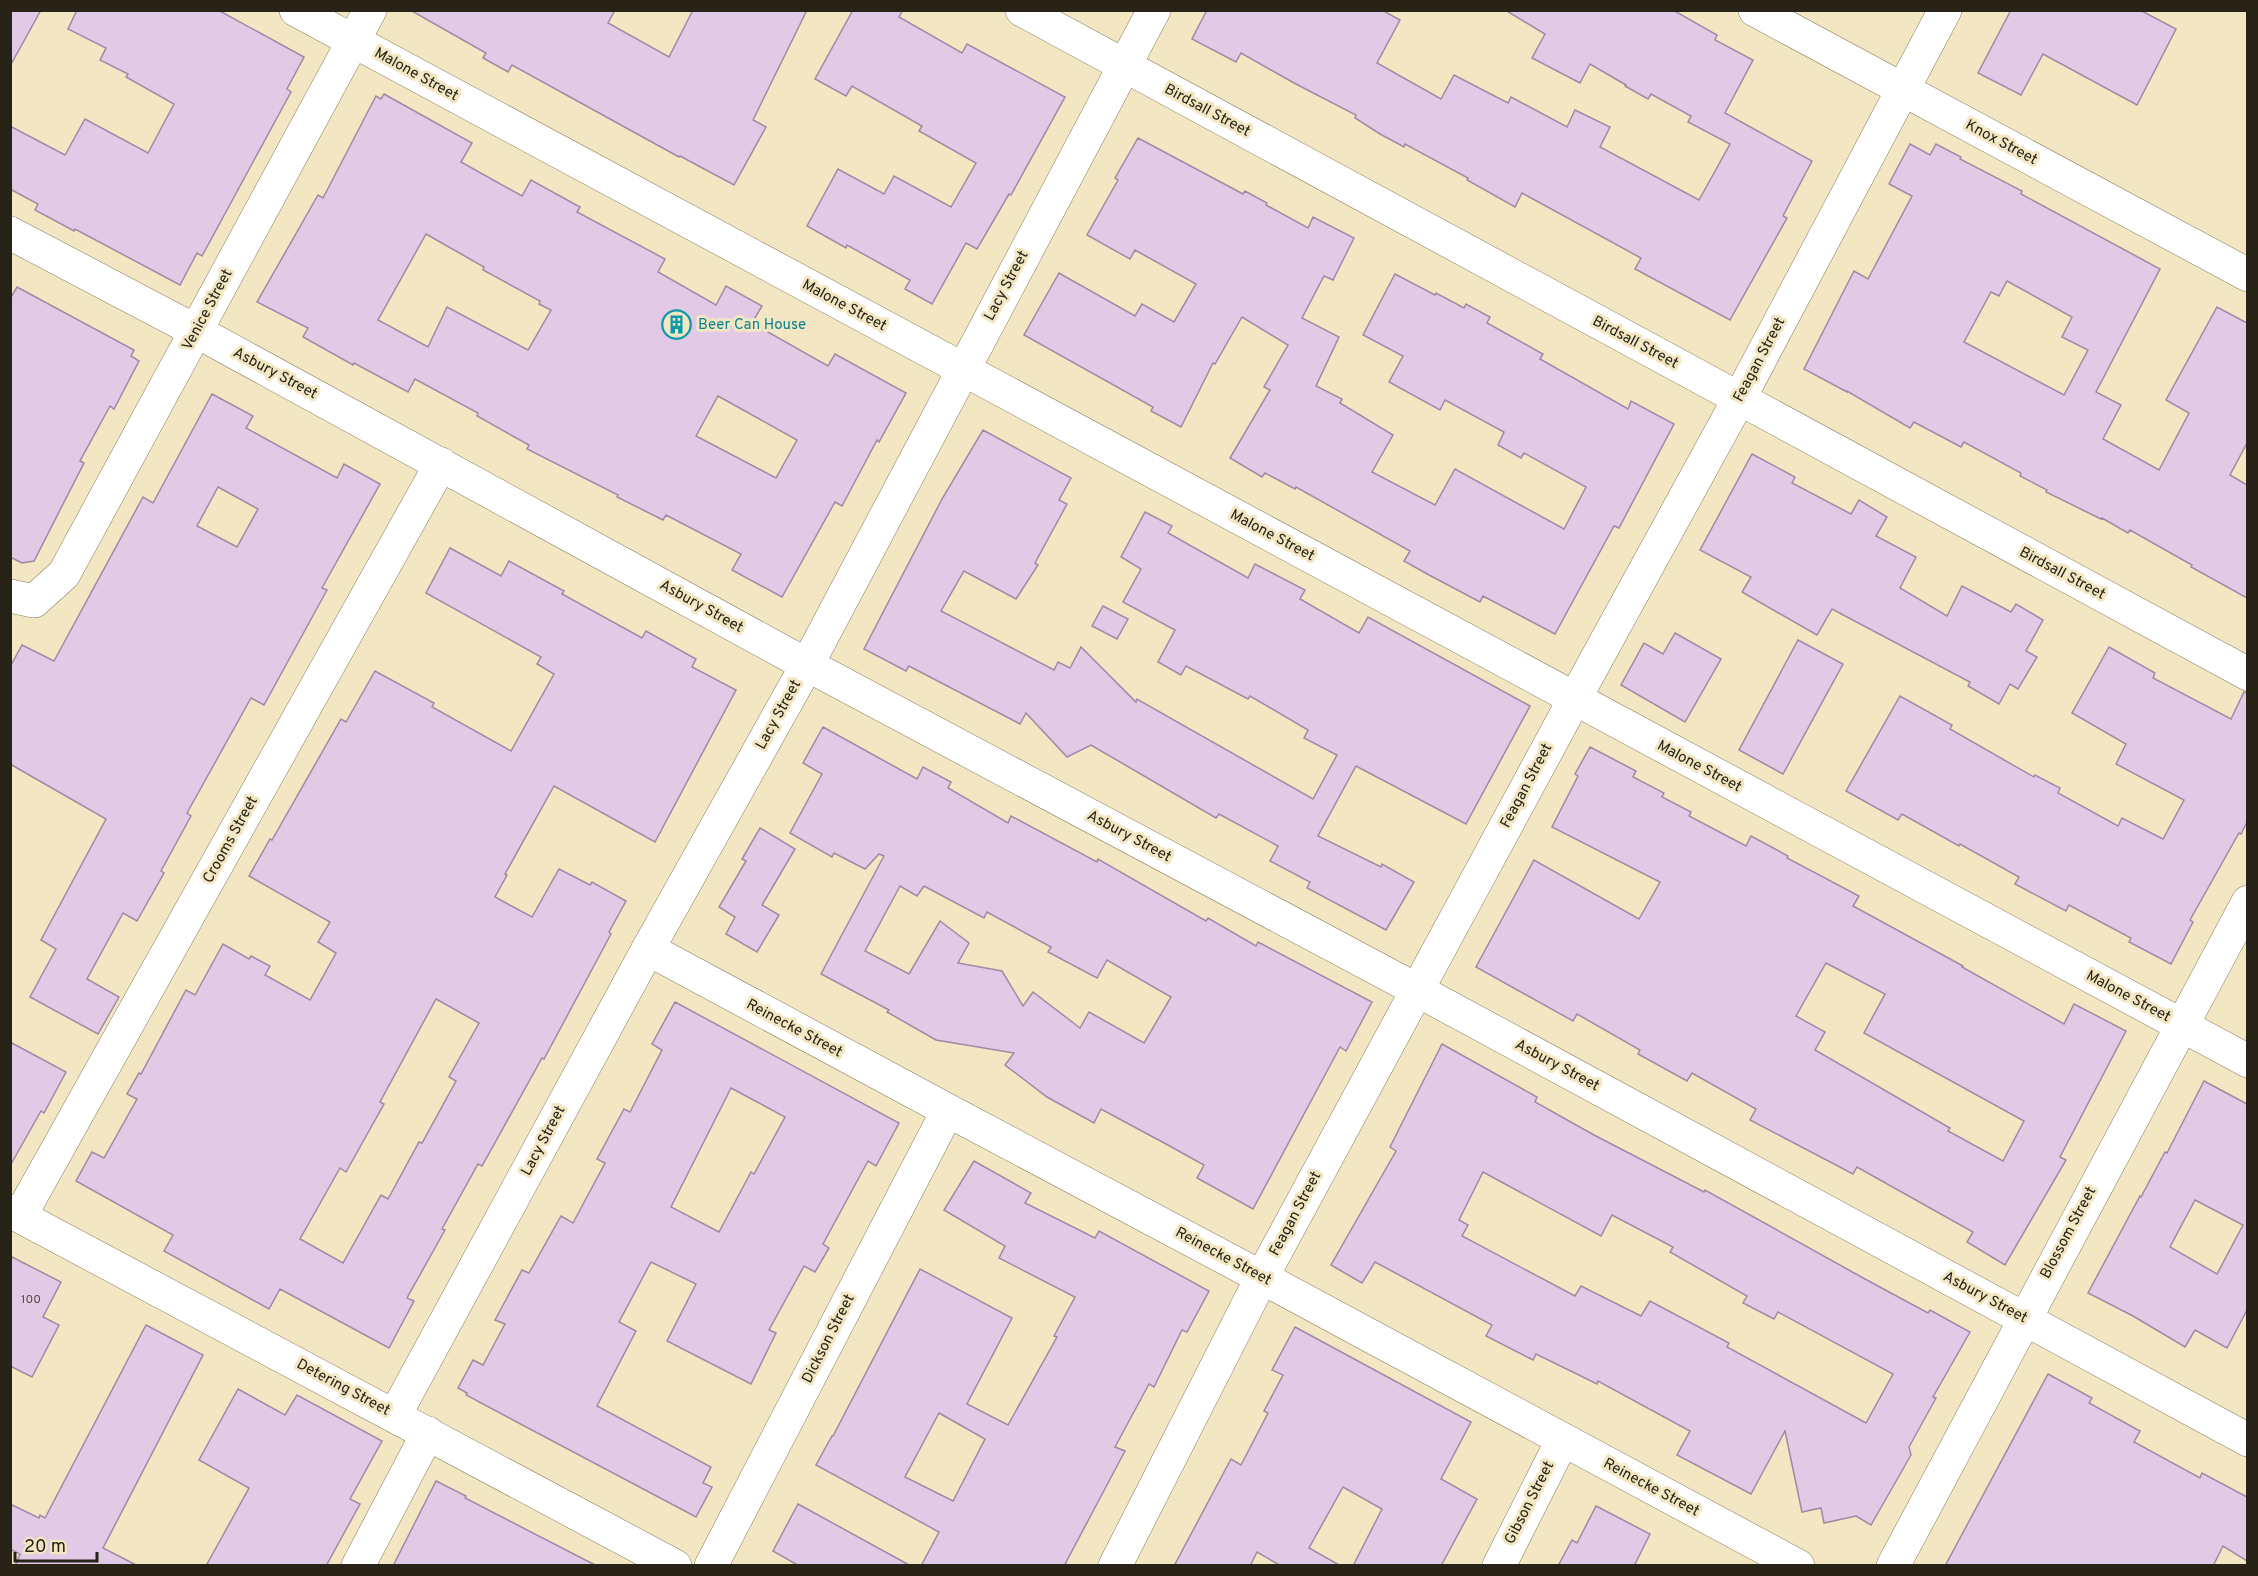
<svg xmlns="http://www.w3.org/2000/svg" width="2258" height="1576" viewBox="0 0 2258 1576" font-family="Overpass,sans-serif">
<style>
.building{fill:#e2c9e6;stroke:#a189a5;stroke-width:1.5;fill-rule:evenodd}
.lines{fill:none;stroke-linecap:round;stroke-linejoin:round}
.minor-casing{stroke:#897f5e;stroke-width:34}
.minor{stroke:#fff;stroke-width:33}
.labels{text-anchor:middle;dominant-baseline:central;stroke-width:6;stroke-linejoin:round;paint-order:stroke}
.number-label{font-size:12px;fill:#564c4a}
.street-label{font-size:15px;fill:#272316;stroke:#f2e6c3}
.culture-label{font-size:15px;fill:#0d838f;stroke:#f2e6c3;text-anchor:start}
</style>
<rect width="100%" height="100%" fill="#f2e6c3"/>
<g class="building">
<path d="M10 10H41L10 66Z"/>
<path d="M77 10H218L304 57 287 89 291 92 202 256 197 253 180 285 75 229 74 231 35 210 38 204 10 189V126L65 155 85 119 148 153 174 104 126 77 128 74 100 60 106 48 68 29Z"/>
<path d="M410 10H615L608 23 669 57 693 10H807L753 120 766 127 734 185 680 156 679 157 512 65 508 72 483 58 486 53Z"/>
<path d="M853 10H903L899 17 962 53 967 44 1065 97 1011 195 1009 194 977 249 966 243 932 304 905 289 910 280 847 245 846 248 807 226 838 169 884 194 894 176 951 207 976 163 919 131 922 126 852 86 846 96 815 79Z"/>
<path d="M1207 10H1382L1400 20 1377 63 1441 99 1454 75 1508 103 1511 97 1567 127 1575 110 1610 127 1600 147 1699 200 1730 144 1688 122 1691 116 1651 94 1648 99 1625 86 1626 85 1590 64 1580 83 1532 58 1545 34 1505 10H1673L1717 35 1715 40 1753 60 1725 113 1812 161 1783 216 1787 218 1730 320 1635 269 1641 258 1522 193 1515 207 1467 180 1468 178 1405 144 1404 147 1380 134 1355 118 1356 115 1294 83 1241 53 1236 62 1192 39Z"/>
<path d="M2011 10H2140L2176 29 2137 105 2043 54 2021 95 1978 73Z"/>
<path d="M384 94 472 143 461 162 522 196 531 180 580 207 577 212 665 259 658 272 716 305 726 286 762 306 752 323 828 366 835 354 906 393 879 442 877 440 842 506 835 502 782 597 732 570 741 554 666 515 663 520 617 497 618 495 527 449 529 445 477 416 478 413 415 379 408 392 354 363 353 365 303 337 308 328 257 302 318 195 323 198 376 96 381 99ZM426 234 484 267 483 270 540 301 539 304 551 310 528 350 447 307 428 347 378 320ZM718 396 797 440 776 478 696 436Z"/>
<path d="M1138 138 1243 194 1245 191 1267 203 1266 205 1308 228 1313 217 1354 238 1333 280 1324 276 1302 318 1339 337 1316 386 1342 399 1340 403 1393 435 1372 472 1435 505 1455 469 1564 529 1586 487 1524 453 1521 458 1498 445 1504 432 1445 400 1440 410 1389 382 1403 356 1363 335 1395 274 1435 295 1436 293 1464 308 1466 304 1490 317 1487 323 1543 354 1540 359 1628 409 1631 401 1674 424 1619 528 1614 526 1555 634 1483 596 1480 602 1429 575 1404 561 1410 551 1296 487 1295 489 1265 473 1262 477 1230 458 1270 390 1264 387 1288 345 1242 317 1215 364 1213 363 1181 427 1151 411 1153 407 1024 335 1059 273 1135 316 1142 304 1174 322 1196 284 1135 250 1130 259 1087 235 1118 180 1115 178Z"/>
<path d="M1910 144 1930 155 1936 144 1961 157 1960 159 2022 191 2021 194 2160 269 2096 392 2121 405 2103 439 2159 470 2189 413 2166 400 2217 307 2247 323V443L2230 475 2247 485V598L2191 567 2192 565 2130 530 2128 533 2102 518 2101 519 2046 492 2047 490 2020 476 2021 473 1964 442 1961 447 1914 422 1910 428 1847 391V392L1804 369 1854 271 1868 279 1912 196 1889 184ZM2007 281 2072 317 2062 337 2088 350 2064 395 1964 342 1991 292 1999 296Z"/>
<path d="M17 287 134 350 131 356 139 361 114 409 110 406 80 461 84 463 34 561 22 563 10 557V299Z"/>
<path d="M212 394 253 416 246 428 337 478 344 464 380 484 322 588 327 590 264 705 251 698 187 813 191 816 161 871 164 873 137 921 123 913 87 979 119 997 98 1034 30 997 56 949 41 940 106 819 10 764V667L22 645 54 661 143 497 153 503ZM218 487 258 509 237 547 197 526Z"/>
<path d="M983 430 1071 478 1059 500 1067 504 1035 563 1038 565 1016 599 964 571 941 611 1054 670 1058 662 1070 668 1081 647 1136 702 1137 699 1313 799 1337 755 1304 738 1308 730 1250 696 1248 699 1186 666 1181 675 1158 662 1175 630 1123 602 1141 569 1121 557 1145 512 1172 526 1168 533 1248 578 1255 564 1305 590 1300 599 1359 633 1368 617 1530 706 1466 824 1356 766 1318 836 1381 867 1382 864 1414 882 1386 930 1307 888 1310 882 1270 861 1278 846 1219 814 1216 818 1091 745 1067 757 1026 713 1020 724 909 666 906 671 864 649 942 499Z"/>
<path d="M1752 454 1795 477 1792 483 1851 514 1859 500 1887 517 1876 536 1916 557 1900 588 1947 616 1962 586 2011 612 2016 604 2043 620 2026 651 2037 657 2018 689 2010 684 1999 704 1968 686 1970 682 1832 609 1817 635 1742 592 1751 577 1700 550Z"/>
<path d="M450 548 501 576 509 561 564 591 562 594 642 638 646 631 696 659 692 667 736 690 655 842 554 786 505 874 507 875 495 897 532 917 559 869 590 885 592 882 626 901 609 932 611 934 544 1059 542 1058 482 1166 478 1164 442 1229 445 1230 407 1298 414 1301 389 1348 280 1289 269 1309 164 1251 173 1235 76 1181 92 1152 104 1158 137 1099 127 1094 139 1073 141 1074 186 990 195 995 223 944 249 959 251 956 270 966 265 975 310 1000 336 953 318 942 330 922 249 876 270 839 272 840 341 719 346 722 375 671 434 703 432 707 511 751 554 674 537 664 541 657 426 593ZM436 999 479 1023 449 1077 456 1081 422 1143 419 1142 388 1199 381 1195 343 1263 300 1239 340 1168 346 1172 384 1104 380 1102Z"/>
<path d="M1103 606 1128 619 1117 639 1092 626Z"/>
<path d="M1675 633 1721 659 1685 722 1621 685 1644 643 1663 654Z"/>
<path d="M1798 640 1843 664 1783 774 1739 750Z"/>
<path d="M2109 647 2155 673 2153 678 2231 719 2244 692 2247 693V822L2241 834 2239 833 2190 920 2193 922 2171 964 2129 942 2131 938 2069 905 2066 911 2015 884 2019 877 1960 844 1959 846 1902 814 1898 820 1846 791 1900 696 1952 725 1950 729 2034 777 2035 775 2060 788 2058 793 2118 826 2122 818 2163 839 2184 800 2116 764 2126 744 2072 713Z"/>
<path d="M823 727 917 779 923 767 951 782 948 788 1008 823 1011 816 1097 862 1098 859 1206 921 1208 918 1256 946 1258 942 1372 1002 1346 1051 1340 1047 1253 1209 1197 1178 1204 1165 1166 1144 1101 1109 1094 1123 1047 1097 1005 1065 1014 1053 936 1040 887 1012 889 1010 821 974 884 856 879 854 865 869 834 853 832 857 790 833 822 774 803 763ZM900 886 917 896 924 886 984 918 987 912 1051 947 1048 952 1097 978 1107 960 1171 997 1144 1043 1089 1012 1080 1028 1033 992 1023 1006 1002 971 958 963 969 943 940 921 909 974 865 951Z"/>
<path d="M1590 747 1636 771 1633 777 1664 793 1662 797 1691 812 1689 816 1746 846 1751 836 1788 856 1787 858 1859 896 1853 906 1963 966 1962 967 2064 1024 2074 1004 2126 1031 2060 1157 2066 1160 2005 1265 1967 1242 1973 1232 1857 1167 1853 1174 1750 1120 1756 1109 1692 1073 1687 1081 1638 1054 1640 1050 1577 1014 1573 1021 1476 967 1534 860 1639 919 1660 882 1552 827 1578 776 1575 774ZM1826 963 1885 994 1864 1033 2024 1121 2003 1161 1948 1131 1950 1128 1815 1050 1825 1032 1796 1016Z"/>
<path d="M760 828 795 849 762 905 779 915 757 952 726 934 735 917 719 907 746 861 742 859Z"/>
<path d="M675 1002 899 1123 876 1166 868 1161 823 1244 829 1248 815 1272 804 1266 769 1330 776 1333 751 1384 667 1341 696 1284 651 1262 619 1322 636 1331 597 1406 711 1467 703 1483 712 1487 696 1517 466 1395 467 1393 458 1388 473 1360 483 1365 505 1324 495 1320 522 1270 529 1273 561 1216 573 1223 605 1163 597 1159 624 1109 630 1112 662 1050 652 1044ZM731 1088 785 1117 754 1174 751 1172 719 1232 671 1207Z"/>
<path d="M10 1042 66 1072 44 1113 41 1111 10 1166Z"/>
<path d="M1442 1044 1537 1097 1535 1102 1594 1135 1704 1192 1705 1190 1865 1279 1928 1313 1930 1310 1970 1332 1933 1397 1936 1398 1909 1447 1911 1455 1871 1525 1856 1516 1824 1523 1821 1508 1802 1512 1785 1431 1751 1494 1677 1455 1690 1431 1598 1381 1597 1384 1536 1354 1533 1360 1486 1336 1492 1325 1375 1262 1362 1283 1331 1265 1396 1151 1390 1147ZM1483 1172 1601 1236 1612 1215 1673 1247 1670 1252 1747 1296 1743 1303 1774 1319 1778 1312 1893 1374 1866 1423 1727 1347 1729 1343 1650 1301 1641 1316 1581 1286 1575 1296 1462 1236 1468 1225 1459 1220Z"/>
<path d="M2204 1081 2247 1104V1310L2227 1348 2195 1330 2185 1347 2133 1316 2088 1293 2140 1196 2141 1197 2165 1152 2167 1153ZM2195 1200 2243 1225 2217 1274 2170 1247Z"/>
<path d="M974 1161 1031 1193 1025 1203 1095 1238 1099 1231 1209 1291 1187 1332 1182 1330 1154 1387 1149 1384 1115 1447 1125 1451 1064 1566H921L939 1532 816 1465 832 1436H833L920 1269 1012 1318 967 1404 1008 1425 1057 1337 1054 1336 1075 1297 999 1258 1005 1246 944 1210ZM939 1413 985 1439 953 1501 905 1477Z"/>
<path d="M10 1256 61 1282 43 1317 59 1325 32 1377 10 1366Z"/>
<path d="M146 1325 203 1355 103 1548 138 1566H15L20 1554 10 1549V1504L39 1518 40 1515 45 1518Z"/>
<path d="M1295 1327 1471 1422 1441 1479 1477 1499 1441 1566H1353L1382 1509 1343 1487 1309 1548 1341 1566H1281L1257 1552 1250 1566H1174L1231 1459 1241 1465 1268 1413 1264 1411 1283 1375 1272 1370Z"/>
<path d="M2048 1374 2092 1398 2089 1403 2140 1431 2134 1442 2200 1478 2202 1473 2247 1497V1561L2223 1546 2213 1566H1945Z"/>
<path d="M238 1389 285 1415 297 1395 382 1441 350 1499 360 1504 326 1566H206L249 1488 199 1460Z"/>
<path d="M436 1481 466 1496 465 1498 597 1566H393Z"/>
<path d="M798 1504 911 1566H799L773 1551Z"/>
<path d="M1596 1506 1650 1534 1634 1566H1558L1572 1540 1577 1543Z"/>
</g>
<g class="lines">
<defs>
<g id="minor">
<path d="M296 10 2248 1061"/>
<path d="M1022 10 2248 674"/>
<path d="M1755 10 2248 275"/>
<path d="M10 233 196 331 787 654 1417 990 2248 1440"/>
<path d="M10 596 34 601 64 574 370 10"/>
<path d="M648 949C852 1060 1056 1168 1261 1277 1440 1373 1618 1470 1798 1566"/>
<path d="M10 1211 675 1566"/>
<path d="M20 1216 441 464"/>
<path d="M395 1415 648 949 807 665 1154 10"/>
<path d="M358 1566 428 1433"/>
<path d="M711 1566 947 1112"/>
<path d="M1115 1566 1262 1277 1574 700 1739 399 1945 10"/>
<path d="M1499 1566 1562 1441"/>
<path d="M1893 1566 2248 902"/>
</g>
</defs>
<use href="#minor" class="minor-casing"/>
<use href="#minor" class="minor"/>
</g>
<defs>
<symbol id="building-ring" viewBox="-11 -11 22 22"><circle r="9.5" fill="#f2e6c3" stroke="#0f9aa8" stroke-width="1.5"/><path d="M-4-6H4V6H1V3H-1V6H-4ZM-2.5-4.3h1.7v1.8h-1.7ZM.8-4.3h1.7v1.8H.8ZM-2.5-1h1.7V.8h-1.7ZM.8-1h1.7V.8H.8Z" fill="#0f9aa8"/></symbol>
</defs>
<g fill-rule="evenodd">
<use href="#building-ring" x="660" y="308" width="33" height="33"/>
</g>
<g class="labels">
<g class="number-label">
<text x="31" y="1300">100</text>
</g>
<g class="street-label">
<text transform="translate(416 75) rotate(29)">Malone Street</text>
<text transform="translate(1207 111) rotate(28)">Birdsall Street</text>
<text transform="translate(2001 143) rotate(28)">Knox Street</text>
<text transform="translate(1007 286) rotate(-62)">Lacy Street</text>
<text transform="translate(844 306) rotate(28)">Malone Street</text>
<text transform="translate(208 310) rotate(-62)">Venice Street</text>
<text transform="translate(1635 343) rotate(28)">Birdsall Street</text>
<text transform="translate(1760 360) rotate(-62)">Feagan Street</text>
<text transform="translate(275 374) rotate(28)">Asbury Street</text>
<text transform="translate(1272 536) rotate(28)">Malone Street</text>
<text transform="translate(2062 574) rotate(28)">Birdsall Street</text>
<text transform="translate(701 607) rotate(29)">Asbury Street</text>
<text transform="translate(779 715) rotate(-61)">Lacy Street</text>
<text transform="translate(1699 767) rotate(28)">Malone Street</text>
<text transform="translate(1527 786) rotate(-62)">Feagan Street</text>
<text transform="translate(1129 837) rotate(28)">Asbury Street</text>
<text transform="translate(231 840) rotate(-61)">Crooms Street</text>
<text transform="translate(2128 997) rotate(28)">Malone Street</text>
<text transform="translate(794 1029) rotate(28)">Reinecke Street</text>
<text transform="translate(1557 1066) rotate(28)">Asbury Street</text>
<text transform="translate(544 1141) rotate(-62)">Lacy Street</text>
<text transform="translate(1296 1214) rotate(-62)">Feagan Street</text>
<text transform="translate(2069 1233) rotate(-62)">Blossom Street</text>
<text transform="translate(1223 1257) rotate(28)">Reinecke Street</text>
<text transform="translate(1985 1298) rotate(28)">Asbury Street</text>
<text transform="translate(829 1339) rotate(-63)">Dickson Street</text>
<text transform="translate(343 1388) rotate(28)">Detering Street</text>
<text transform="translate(1651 1488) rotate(28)">Reinecke Street</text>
<text transform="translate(1530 1503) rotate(-63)">Gibson Street</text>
</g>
<g class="culture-label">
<text x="698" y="325">Beer Can House</text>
</g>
</g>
<rect width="2258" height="1576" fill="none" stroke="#272316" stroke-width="24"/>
<path d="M15 1552v9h82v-9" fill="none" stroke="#272316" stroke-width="3"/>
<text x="24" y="1552" font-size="18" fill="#272316" stroke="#f2e6c3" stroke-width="4.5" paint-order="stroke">20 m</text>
</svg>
